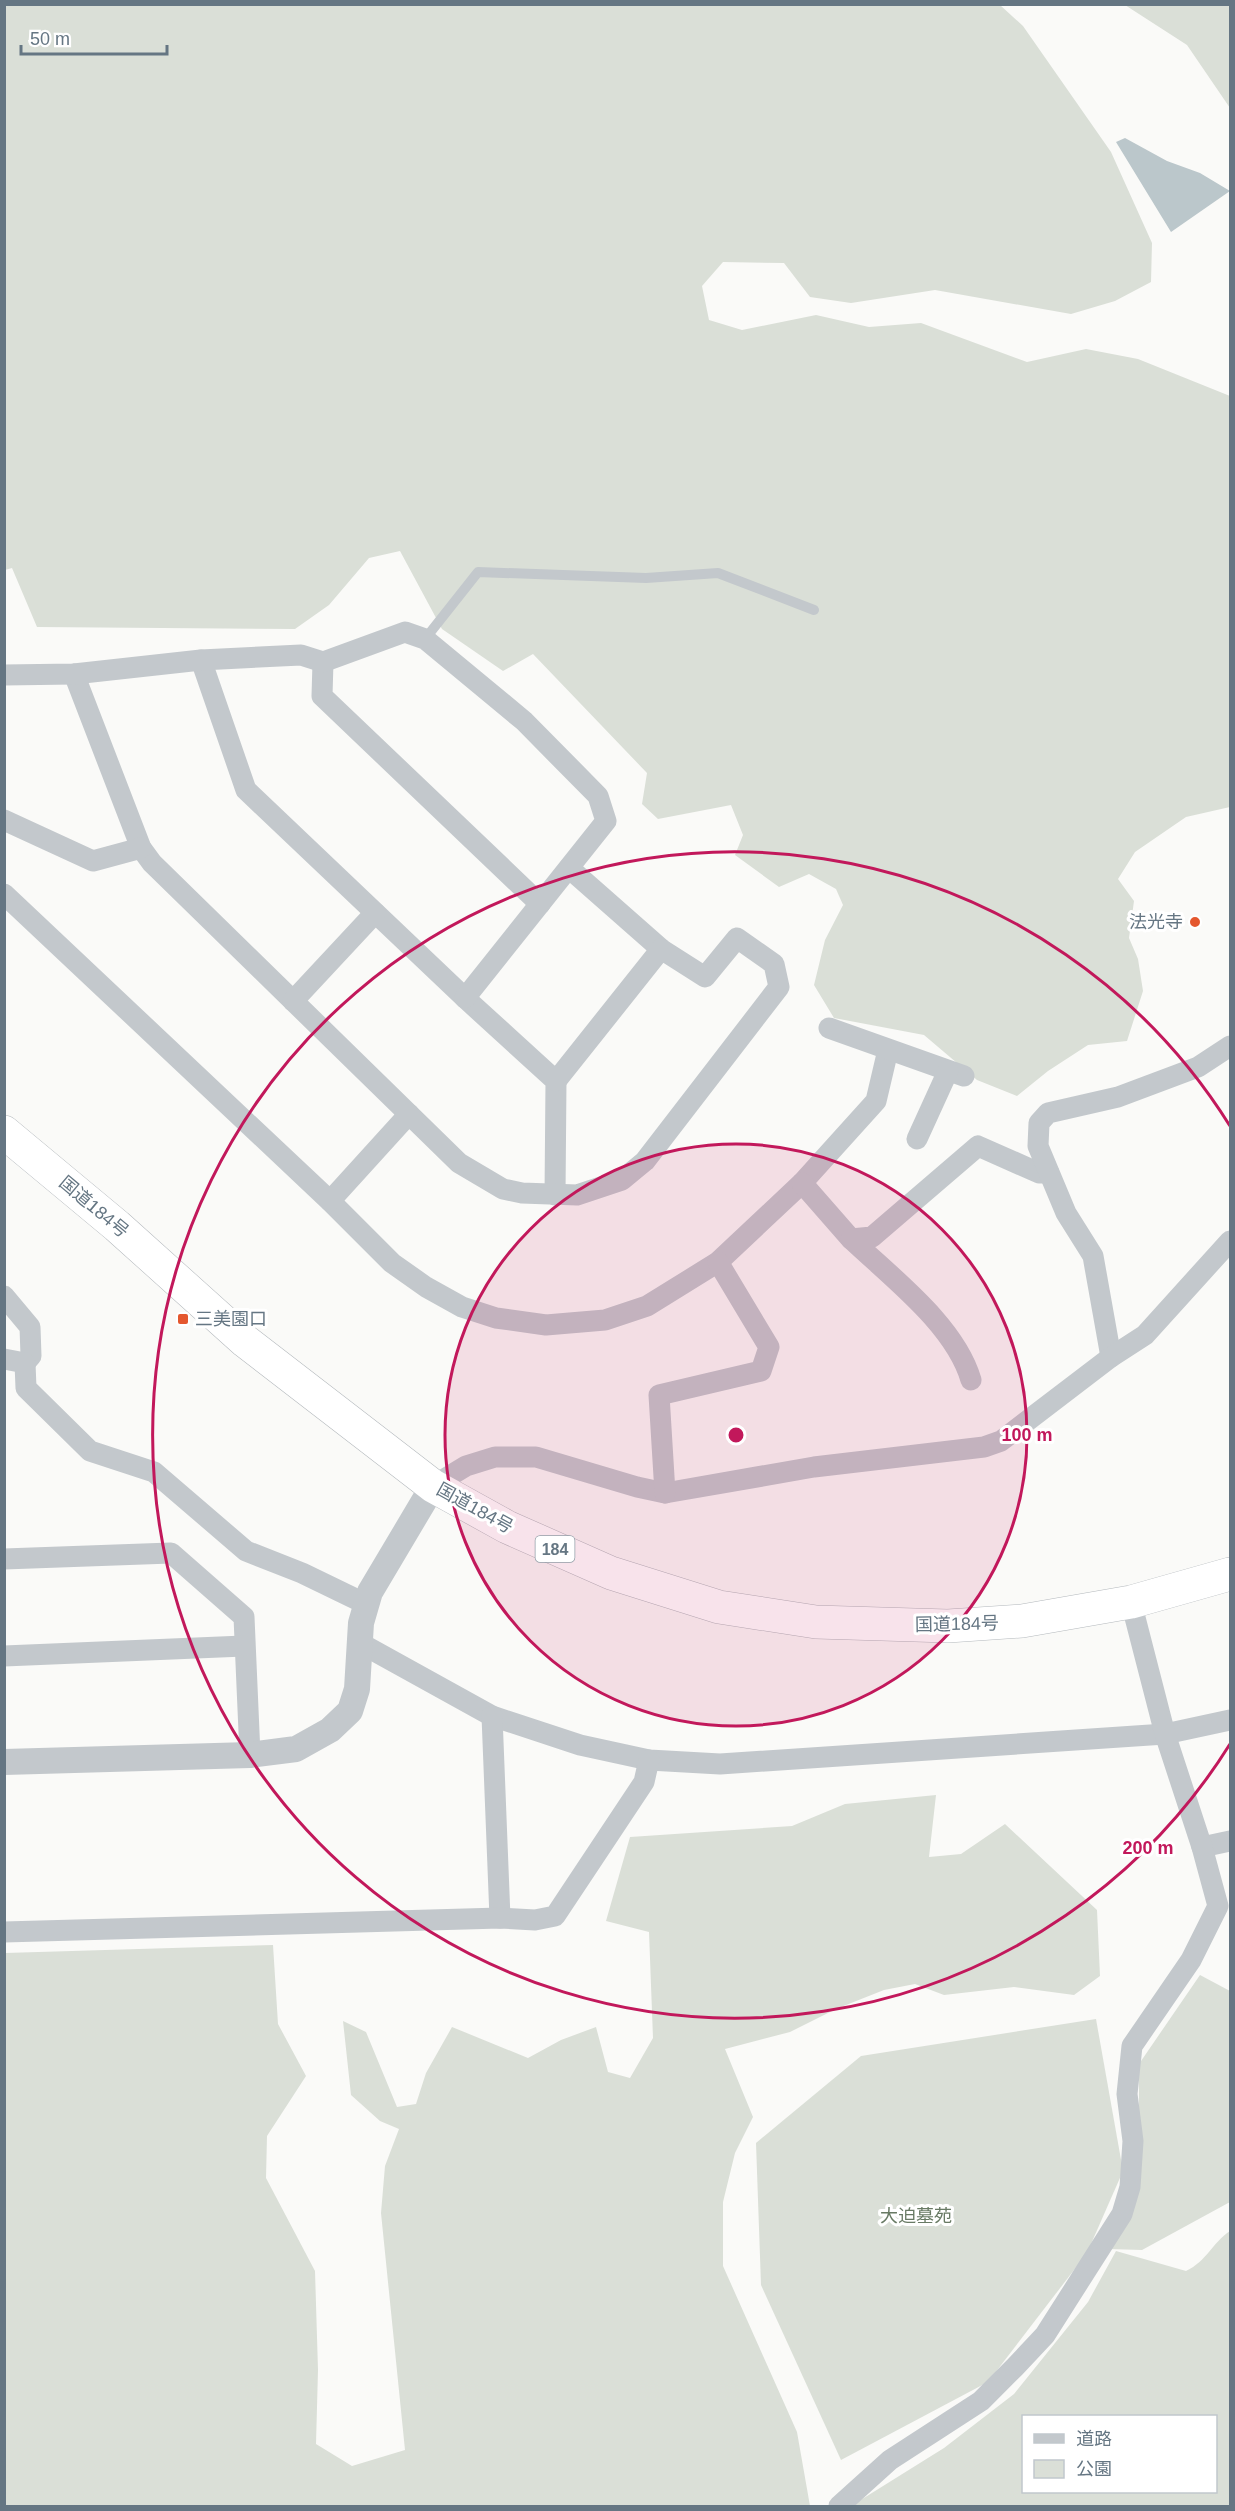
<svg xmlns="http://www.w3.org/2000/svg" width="1235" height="2511" viewBox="0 0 1235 2511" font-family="Helvetica,'Noto Sans JP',sans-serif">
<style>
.green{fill:#dadfd7;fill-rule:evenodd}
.water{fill:#bbc7cb}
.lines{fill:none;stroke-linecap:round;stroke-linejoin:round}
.trunk-casing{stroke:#b4b9bd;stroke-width:34}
.service{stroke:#c3c8cc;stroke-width:10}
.minor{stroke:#c3c8cc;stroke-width:21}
.tertiary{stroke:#c3c8cc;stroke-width:26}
.trunk{stroke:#fff;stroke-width:33}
.ring{fill:none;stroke:#c2185b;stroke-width:3}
.poi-dot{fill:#e4572e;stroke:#fff;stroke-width:2}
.labels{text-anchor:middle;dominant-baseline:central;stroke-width:6;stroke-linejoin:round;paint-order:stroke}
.shield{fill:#fff;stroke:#939fa8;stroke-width:1.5}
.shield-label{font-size:16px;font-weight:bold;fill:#657683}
.poi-label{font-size:18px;fill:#657683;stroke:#fff;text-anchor:end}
.street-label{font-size:18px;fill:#657683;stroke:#fff}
.park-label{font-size:18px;fill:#687a64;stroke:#fff}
.centre{fill:#c2185b;stroke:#fff;stroke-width:3}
.ring-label{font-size:18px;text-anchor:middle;font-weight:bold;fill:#c2185b;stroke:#fff;stroke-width:6;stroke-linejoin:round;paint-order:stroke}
</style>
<rect width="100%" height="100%" fill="#fafaf8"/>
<g class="green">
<path d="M5 5H1000L1023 26 1111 152 1152 243 1151 282 1115 301 1071 314 935 290 851 303 810 297 784 263 723 262 702 286 709 320 742 330 816 315 869 327 921 323 1027 362 1086 349 1138 359 1230 396V807L1186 817 1135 852 1118 879 1134 901 1129 938 1138 959 1143 991 1127 1041 1088 1045 1048 1071 1017 1096 977 1080 924 1035 834 1018 814 985 825 940 843 905 836 889 809 874 779 887 735 855 743 835 731 805 658 819 642 804 647 773 533 654 503 671 442 629 400 551 369 558 329 605 295 629 37 627 12 568 5 570Z"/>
<path d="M1125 5H1230V108L1187 45Z"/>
<path d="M936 1795 929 1857 961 1854 1005 1824 1097 1910 1100 1976 1074 1995 1014 1987 944 1995 915 1984 884 1990 836 2009 790 2032 725 2049 753 2117 735 2153 723 2202V2266L797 2432 810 2506H5V1953L273 1945 278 2024 306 2076 267 2136 266 2178 315 2271 318 2370 316 2444 352 2466 405 2450 381 2213 385 2166 399 2129 380 2121 351 2095 343 2021 366 2032 397 2107 416 2104 426 2073 452 2027 528 2058 561 2040 596 2027 608 2072 630 2078 653 2038 649 1932 606 1921 630 1837 792 1826 845 1804Z"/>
<path d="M1200 1975 1230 1991V2202L1142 2250 1108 2249 1139 2133V2064Z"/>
<path d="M1096 2019 1123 2171 1087 2253 988 2382 841 2460 761 2285 756 2143 861 2056Z"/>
<path d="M1230 2231V2506H851L944 2448 1014 2394 1088 2302 1116 2251 1186 2271C1207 2261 1212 2243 1230 2231ZM1024 2416H1216V2492H1024Z"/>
</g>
<path class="water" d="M1125 138 1167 161 1200 173 1230 191 1171 232 1116 142Z"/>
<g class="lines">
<defs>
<path id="trunk" d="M4 1132 117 1226 245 1341 433 1486 507 1527 611 1573 719 1607 816 1622 948 1626 1022 1621 1131 1602 1230 1574"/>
</defs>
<use href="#trunk" class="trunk-casing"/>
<path class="service" d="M425 639 478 572 646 578 718 573 814 610"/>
<g class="minor">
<path d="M201 660 246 790 465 998 556 1081 555 1195"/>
<path d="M323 662 322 696 540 904"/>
<path d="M74 674 141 848 152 863 459 1163 503 1189 522 1193 577 1195 622 1180 645 1161 779 987 774 964 737 938 705 977 661 949 569 868"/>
<path d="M4 675 74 674 201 660 301 655 323 662 405 632 425 639 524 721 598 796 606 821 465 998"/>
<path d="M4 820 93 861 141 848"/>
<path d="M4 894 330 1201 392 1263 426 1287 462 1307 496 1318 546 1325 605 1320 647 1306 718 1262 802 1183 876 1101 888 1050"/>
<path d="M293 1001 375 913"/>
<path d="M829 1028 964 1076"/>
<path d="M556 1081 661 949"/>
<path d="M917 1139 948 1071"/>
<path d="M802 1183 851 1239 872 1237 978 1146 1039 1173H1049"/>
<path d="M330 1201 409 1114"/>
<path d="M851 1239C892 1278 955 1325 971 1380"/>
<path d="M4 1296 30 1327 31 1356 25 1363"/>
<path d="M1111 1357 1093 1256 1066 1213 1038 1146 1039 1123 1048 1113 1118 1097 1198 1067 1230 1046"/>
<path d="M4 1359 25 1363 26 1388 90 1451 154 1472 246 1551 302 1573 366 1604"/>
<path d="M433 1486 466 1466 495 1457H536L637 1487 665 1493 814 1467 984 1447 1001 1441 1111 1357 1145 1335 1230 1241"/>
<path d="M665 1493 659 1395 761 1371 769 1347 718 1262"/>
<path d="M4 1559 171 1553 244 1617 250 1755"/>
<path d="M360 1643 492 1716 580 1745 649 1760 720 1764 1165 1734 1230 1720"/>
<path d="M4 1656 244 1646"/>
<path d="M492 1716 500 1918"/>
<path d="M1202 1847 1230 1841"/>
<path d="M4 1932 500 1918 535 1920 555 1916 644 1782 649 1760"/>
<path d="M839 2506 890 2460 981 2401 1015 2367 1045 2335 1122 2214 1130 2187 1133 2141 1127 2094 1132 2046 1191 1960 1218 1906 1202 1847 1165 1734 1131 1602"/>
</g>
<path class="tertiary" d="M4 1762 250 1755 296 1749 330 1730 350 1711 357 1689 361 1623 370 1592 433 1486"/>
<use href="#trunk" class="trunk"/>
</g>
<circle cx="736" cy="1435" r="291" fill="#c2185b" fill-opacity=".12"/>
<g class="ring">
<circle cx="736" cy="1435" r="291"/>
<path d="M1230 1744A583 583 0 1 1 1230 1126"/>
</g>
<g class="poi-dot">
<circle cx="1195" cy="922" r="6"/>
<rect x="177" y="1313" width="12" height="12" rx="3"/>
</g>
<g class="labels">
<rect class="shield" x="535.5" y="1536" width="39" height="26" rx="4.5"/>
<g class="shield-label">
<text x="555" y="1549">184</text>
</g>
<g class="poi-label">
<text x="1183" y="922">法光寺</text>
<text x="195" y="1319" text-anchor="start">三美園口</text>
</g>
<g class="street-label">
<text transform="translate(94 1207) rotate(40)">国道184号</text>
<text transform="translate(475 1508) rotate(29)">国道184号</text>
<text transform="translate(957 1624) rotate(-1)">国道184号</text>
</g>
<g class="park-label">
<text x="916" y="2216">大迫墓苑</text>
</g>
</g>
<circle cx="736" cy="1435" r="9" class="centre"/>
<g class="ring-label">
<text x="1027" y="1441">100 m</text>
<text x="1148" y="1854">200 m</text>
</g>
<rect width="1235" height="2511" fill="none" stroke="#657683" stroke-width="12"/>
<rect x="1022" y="2415" width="195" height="78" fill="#ffffff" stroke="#c1c8cd" stroke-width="1.5"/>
<rect x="1034" y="2434" width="30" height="9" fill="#c3c8cc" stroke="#c1c8cd" stroke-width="1.5"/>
<text x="1076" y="2445" font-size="18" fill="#657683">道路</text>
<rect x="1034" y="2460" width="30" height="18" fill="#dadfd7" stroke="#c1c8cd" stroke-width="1.5"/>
<text x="1076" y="2475" font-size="18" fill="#657683">公園</text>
<path d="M21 45v9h146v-9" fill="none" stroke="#657683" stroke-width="3"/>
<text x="30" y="45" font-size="18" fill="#657683" stroke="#ffffff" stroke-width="4.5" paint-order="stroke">50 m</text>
</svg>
